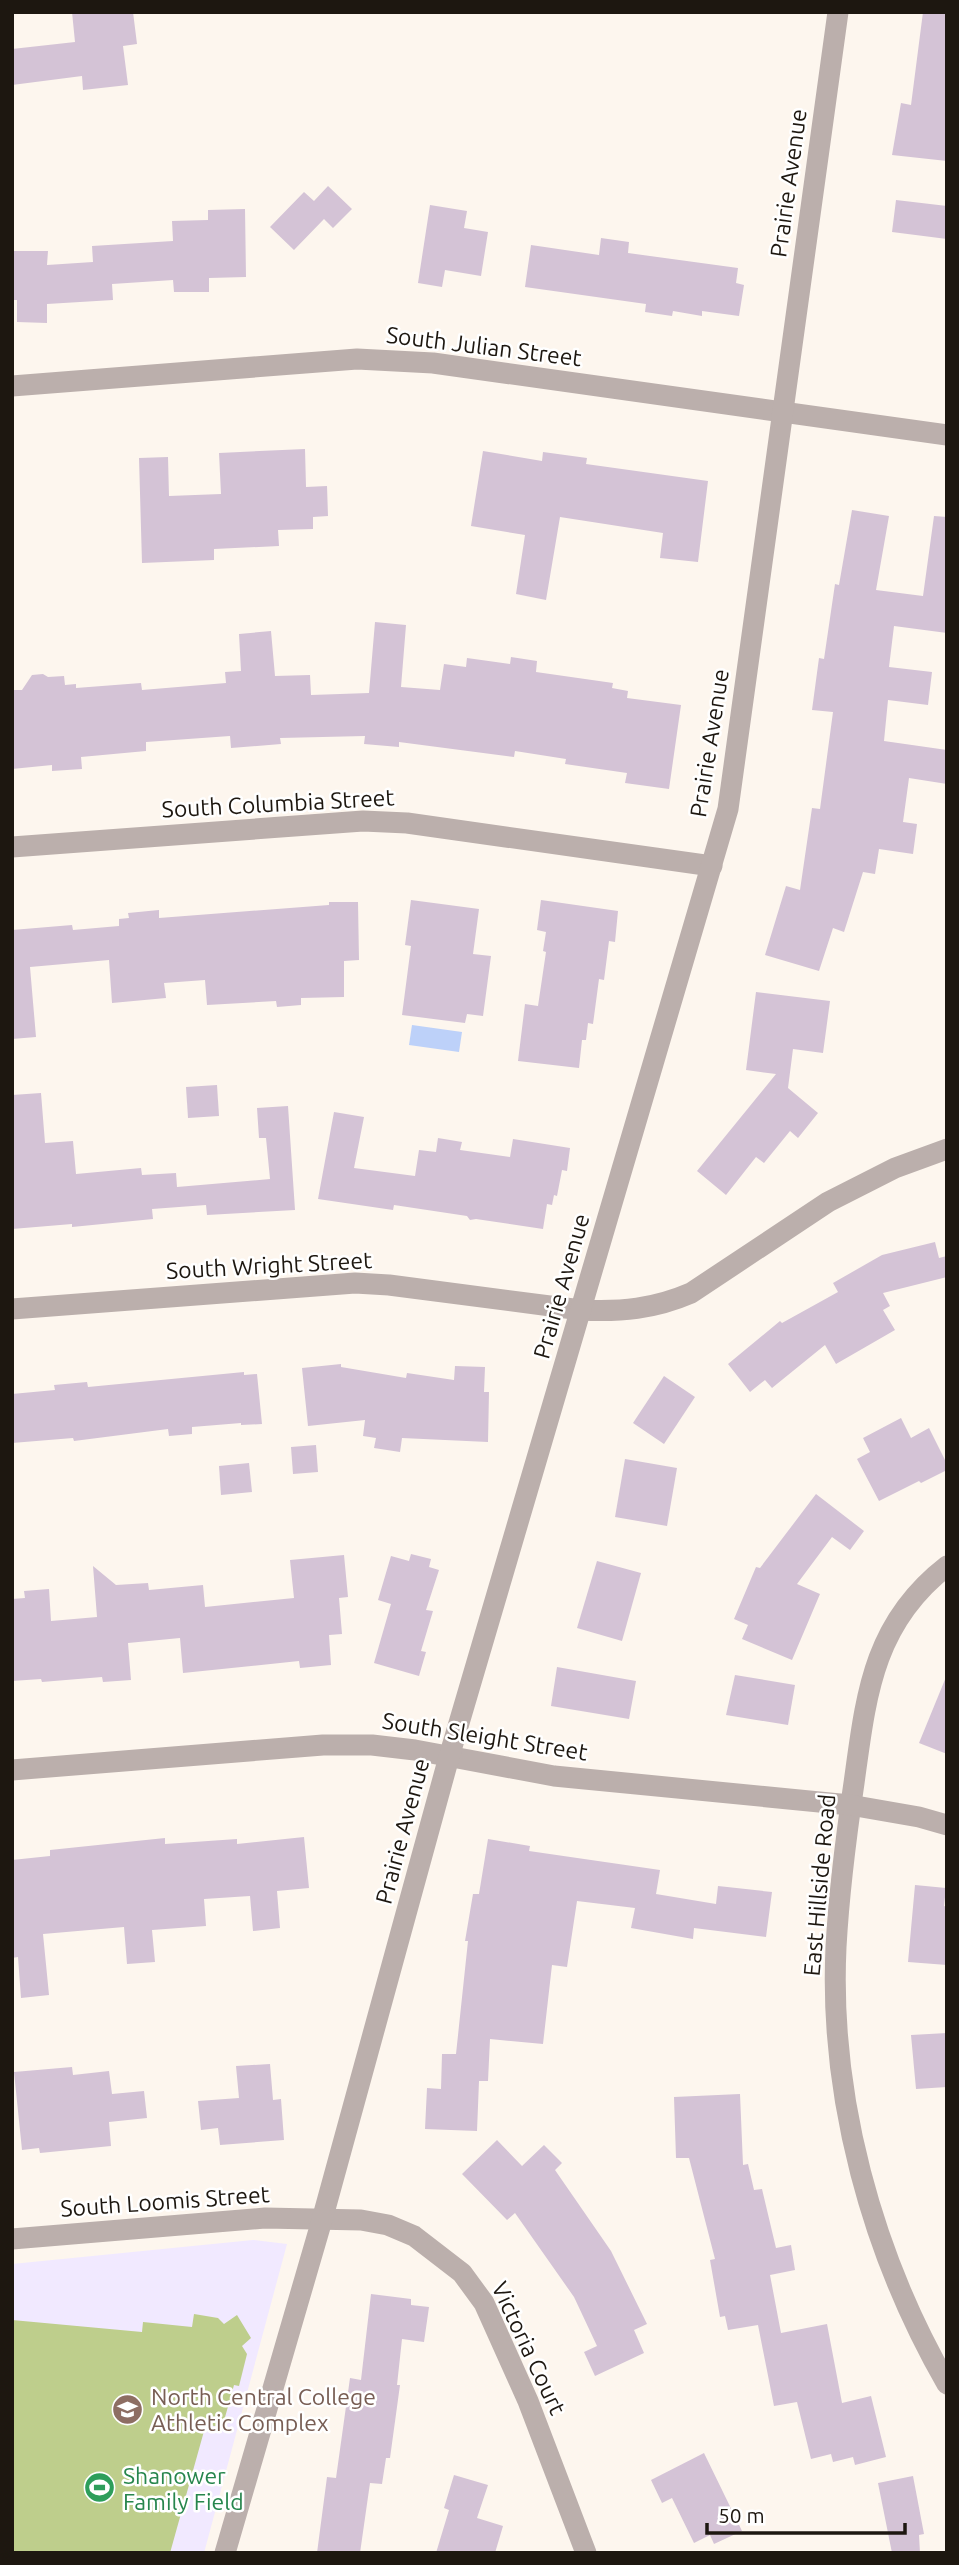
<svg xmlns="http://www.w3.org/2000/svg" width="959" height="2565" viewBox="0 0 959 2565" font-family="Ubuntu,sans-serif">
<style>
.education{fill:#f1e9ff}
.green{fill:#bece8c}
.water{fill:#bdd1f9}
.building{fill:#d4c3d6}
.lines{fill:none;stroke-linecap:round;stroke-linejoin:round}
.minor{stroke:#bbafac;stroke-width:21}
.labels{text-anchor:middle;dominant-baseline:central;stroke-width:5;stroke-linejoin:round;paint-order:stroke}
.street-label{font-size:23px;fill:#1d1710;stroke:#fff}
.education-label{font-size:23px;fill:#785e54;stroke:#fff;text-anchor:start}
.leisure-label{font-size:23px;fill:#27864d;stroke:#fff;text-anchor:start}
</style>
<rect width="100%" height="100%" fill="#fdf6ee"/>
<path class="education" d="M253 2240 287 2244 204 2553H12V2264Z"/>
<path class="green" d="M194 2314 218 2318 224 2324 237 2315 251 2338 242 2346 247 2354 239 2386 234 2385 222 2428 206 2424 170 2553H12V2320L142 2332 143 2322 192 2327Z"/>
<path class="water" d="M412 1025 462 1032 459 1052 409 1045Z"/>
<g class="building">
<path d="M72 12H133L137 44 123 46 128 85 83 90 82 76 12 85V49L75 42Z"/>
<path d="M923 12H947V161L892 155 901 103 911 105Z"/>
<path d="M328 186 352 209 333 228 324 219 294 250 270 227 304 192 314 201Z"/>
<path d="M896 200 947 206V239L892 232Z"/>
<path d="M430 205 467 211 464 228 488 232 481 276 445 270 442 287 418 283Z"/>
<path d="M245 209 246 277 209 278V292H174L173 280 112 284 113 300 47 304V323L17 322V300H12V251H48L47 265 93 262 92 246 173 241 172 221 208 220V210Z"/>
<path d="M601 238 629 242 628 253 738 268 736 283 744 285 739 316 702 311V316L673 311 672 316 645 312 646 304 525 287 531 245 599 255Z"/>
<path d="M305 449 306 487 327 486 328 516 313 517V529L278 530 279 546 214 549V560L142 563 139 458 168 457 169 496 221 494 219 453Z"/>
<path d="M483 451 542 461 543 452 587 458 586 464 708 481 698 562 660 558 663 533 560 517 546 600 516 594 525 535 471 526Z"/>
<path d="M852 510 889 516 876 590 923 596 934 516 947 517V633L894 626 889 667 932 672 928 705 888 700 884 741 947 750V784L909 778 903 822 917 824 913 854 879 849 875 874 863 872 844 932 833 928 819 971 765 955 786 886 800 890 812 808 820 809 833 712 812 710 819 658 824 659 835 584 839 585Z"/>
<path d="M375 622 406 625 401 687 440 690 444 664 466 667 467 658 510 664 511 657 537 661 536 672 613 683 612 688 628 691 627 698 681 705 669 789 625 783 627 773 565 764 566 759 515 751 514 757 399 742V747L364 744 365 736 280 738 281 744 231 748 230 736 146 742V751L81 757 82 769 52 771V765L12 769V690H22L32 675 43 674 48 677 64 676 65 685 76 684V688L141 683 142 690 226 683 225 672 241 671 239 634 271 631 275 676 310 675 311 695 369 693Z"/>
<path d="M411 900 479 909 473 954 491 956 483 1016 467 1014 465 1023 402 1015 411 946 405 945Z"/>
<path d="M541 900 618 911 615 942 609 941 604 980 599 979 593 1024 588 1023 586 1040H582L579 1068 518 1061 525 1004 538 1006 546 952 543 951 546 932 537 930Z"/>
<path d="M329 902H358L359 960 344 961V997L301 998V1005L277 1007 276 1001 207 1005 205 980 164 983 166 998 112 1003 109 960 30 967 36 1037 12 1039V930L72 925 73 930 119 926V919L129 918 128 913 159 910V918L329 905Z"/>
<path d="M756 992 830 1001 823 1053 793 1049 788 1088 818 1113 798 1138 790 1131 764 1163 756 1157 726 1195 697 1171 776 1074 746 1070Z"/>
<path d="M217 1085 219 1116 188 1118 186 1087Z"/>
<path d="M41 1093 45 1143 73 1141 76 1174 141 1168 142 1175 176 1173 177 1187 270 1179 266 1138H259L257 1108 288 1106 295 1210 207 1215 206 1205 152 1209 153 1219 72 1227V1224L12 1229V1095Z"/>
<path d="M334 1112 364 1117 354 1168 415 1176 419 1150 436 1152 438 1138 462 1142 460 1150 510 1157 513 1139 570 1148 567 1171 562 1170 557 1196 554 1195 552 1205 547 1204 543 1229 476 1219 470 1220 467 1216 394 1205 393 1210 318 1199Z"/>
<path d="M935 1242 939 1258 947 1256V1277L883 1293 890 1306 883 1310 895 1330 836 1364 825 1345 772 1388 765 1380 750 1392 728 1364 780 1321 782 1323 838 1292 833 1283 882 1255Z"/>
<path d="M341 1364V1367L406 1378 407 1373 454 1380 455 1366 485 1367 484 1392H489L488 1442 402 1438 400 1452 374 1448 376 1438 363 1436 365 1420 308 1426 302 1368Z"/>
<path d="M244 1372V1375L257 1374 262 1424 241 1425V1423L192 1427V1434L169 1436 168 1429 74 1441 73 1438 12 1443V1394L55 1390 54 1385 87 1382 88 1387Z"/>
<path d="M664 1376 695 1397 664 1444 633 1423Z"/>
<path d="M901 1418 911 1438 929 1428 947 1464V1470L921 1483 919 1481 879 1501 857 1459 870 1452 863 1438Z"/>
<path d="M316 1445 318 1472 293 1474 291 1447Z"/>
<path d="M625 1459 677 1468 667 1526 615 1517Z"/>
<path d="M249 1463 252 1492 221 1495 219 1466Z"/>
<path d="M816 1494 864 1531 850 1550 832 1537 797 1584 820 1594 792 1660 742 1639 748 1625 734 1619 756 1567 760 1568Z"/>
<path d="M411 1554 431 1559 429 1567 439 1570 426 1610 433 1611 421 1651 426 1652 419 1676 374 1663 391 1604 378 1600 391 1556 409 1561Z"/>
<path d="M344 1555 348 1597 339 1598 342 1634 329 1635 331 1665 300 1668 299 1661 183 1673 180 1638 128 1643 131 1680 103 1682 102 1677 42 1682 41 1679 12 1681V1599L25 1598 24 1591 49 1589 51 1621 97 1617 93 1566 116 1585 148 1583 149 1590 203 1585 205 1607 294 1598 290 1560Z"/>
<path d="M597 1561 641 1573 622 1641 577 1628Z"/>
<path d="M557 1667 636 1681 629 1719 551 1706Z"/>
<path d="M735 1675 795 1685 788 1725 726 1715Z"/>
<path d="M946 1677H947V1754L919 1743Z"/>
<path d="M304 1837 309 1888 277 1891 280 1928 253 1931 250 1896 204 1899 206 1926 152 1930 155 1962 127 1964 124 1927 43 1934 49 1995 21 1998 18 1957 12 1958V1860L50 1856V1850L165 1838V1844L237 1839V1844Z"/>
<path d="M488 1839 530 1846 529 1851 660 1870 656 1894 716 1904 718 1886 772 1892 766 1937 694 1928 693 1939 631 1928 635 1908 577 1901 567 1967 552 1965 543 2044 490 2039 488 2081H479L477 2131 425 2129 427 2088 441 2089 442 2054H456L468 1941H465L473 1894H479Z"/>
<path d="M915 1885 946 1888 944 1906 947 1907V1965L908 1962Z"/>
<path d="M947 2033V2087L916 2089 911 2035Z"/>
<path d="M270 2064 273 2100 281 2099 284 2140 220 2145 218 2128 201 2130 198 2101 239 2098 236 2066Z"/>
<path d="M72 2067 73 2075 109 2071 112 2094 144 2091 147 2118 109 2122 111 2146 40 2153 39 2148 22 2150 14 2072Z"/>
<path d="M740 2094 743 2165 748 2164 754 2190 762 2189 776 2248 791 2245 795 2270 770 2275 781 2333 827 2324 842 2403 871 2396 886 2457 855 2465 853 2457 833 2462 831 2454 811 2459 797 2402 774 2406 758 2325 728 2330 725 2316 720 2317 710 2260 715 2259 689 2158H676L674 2097Z"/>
<path d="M497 2140 522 2166 544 2145 562 2163 555 2170 611 2251 647 2324 634 2330 644 2353 595 2376 584 2352 597 2346 574 2297 515 2213 507 2220 462 2174Z"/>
<path d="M371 2294 411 2299V2305L429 2307 424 2342 402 2339 397 2385H400L390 2458H386L382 2484 370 2483 360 2553H317L327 2477 336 2478 350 2378 361 2380Z"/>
<path d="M704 2453 742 2531 714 2544 710 2535 694 2543 672 2498 662 2503 651 2480Z"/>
<path d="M454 2475 488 2485 477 2518 503 2526 495 2553H436L449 2510 444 2508Z"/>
<path d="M913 2476 924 2534 919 2535 920 2553H892L878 2483Z"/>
</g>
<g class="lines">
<g class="minor">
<path d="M12 386 357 359 433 363 947 435"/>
<path d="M12 847 363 821 407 823 712 866"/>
<path d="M12 1309 355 1283 389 1285 581 1310C621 1312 654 1309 691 1293L828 1202 895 1168 947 1149"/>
<path d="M947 1566C872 1624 866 1697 854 1783 846 1837 839 1892 836 1947 829 2097 872 2254 947 2384"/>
<path d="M12 1770 323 1745H372L415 1750 554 1776 850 1805 919 1817 947 1825"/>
<path d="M12 2239 265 2218 361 2220 388 2225 414 2236 462 2273 484 2303 528 2401 586 2553"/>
<path d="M225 2553 322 2220 449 1757 728 809 838 12"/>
</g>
</g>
<defs>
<symbol id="university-disc" viewBox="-11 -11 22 22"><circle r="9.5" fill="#8d6e63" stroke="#fff"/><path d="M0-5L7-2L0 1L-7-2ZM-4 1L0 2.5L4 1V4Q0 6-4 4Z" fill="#fff"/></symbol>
<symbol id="stadium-disc" viewBox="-11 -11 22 22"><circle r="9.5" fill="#2e9e5b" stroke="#fff"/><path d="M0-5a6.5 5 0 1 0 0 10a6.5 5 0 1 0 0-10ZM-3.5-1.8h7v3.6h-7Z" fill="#fff"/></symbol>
</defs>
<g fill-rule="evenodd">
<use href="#university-disc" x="110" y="2392" width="35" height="35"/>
<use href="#stadium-disc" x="82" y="2470" width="35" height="35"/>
</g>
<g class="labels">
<g class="street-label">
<text transform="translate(788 183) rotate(-82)">Prairie Avenue</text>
<text transform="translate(484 346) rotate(7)">South Julian Street</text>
<text transform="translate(709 743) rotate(-81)">Prairie Avenue</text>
<text transform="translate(278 803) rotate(-3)">South Columbia Street</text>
<text transform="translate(269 1265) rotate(-3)">South Wright Street</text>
<text transform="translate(561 1286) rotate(-74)">Prairie Avenue</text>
<text transform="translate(485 1736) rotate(9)">South Sleight Street</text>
<text transform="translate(402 1831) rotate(-75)">Prairie Avenue</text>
<text transform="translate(819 1885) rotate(-85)">East Hillside Road</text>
<text transform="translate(165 2201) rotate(-4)">South Loomis Street</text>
<text transform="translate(529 2348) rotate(65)">Victoria Court</text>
</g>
<g class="education-label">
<text x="151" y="2396">North Central College<tspan x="151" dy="26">Athletic Complex</tspan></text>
</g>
<g class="leisure-label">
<text x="123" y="2475">Shanower<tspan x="123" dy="26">Family Field</tspan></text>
</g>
</g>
<rect width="959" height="2565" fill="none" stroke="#1d1710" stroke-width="28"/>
<path d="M707 2523v10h198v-10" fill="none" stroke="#1d1710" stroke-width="3.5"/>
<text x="718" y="2523" font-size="21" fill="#1d1710" stroke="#ffffff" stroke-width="5" paint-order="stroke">50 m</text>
</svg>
